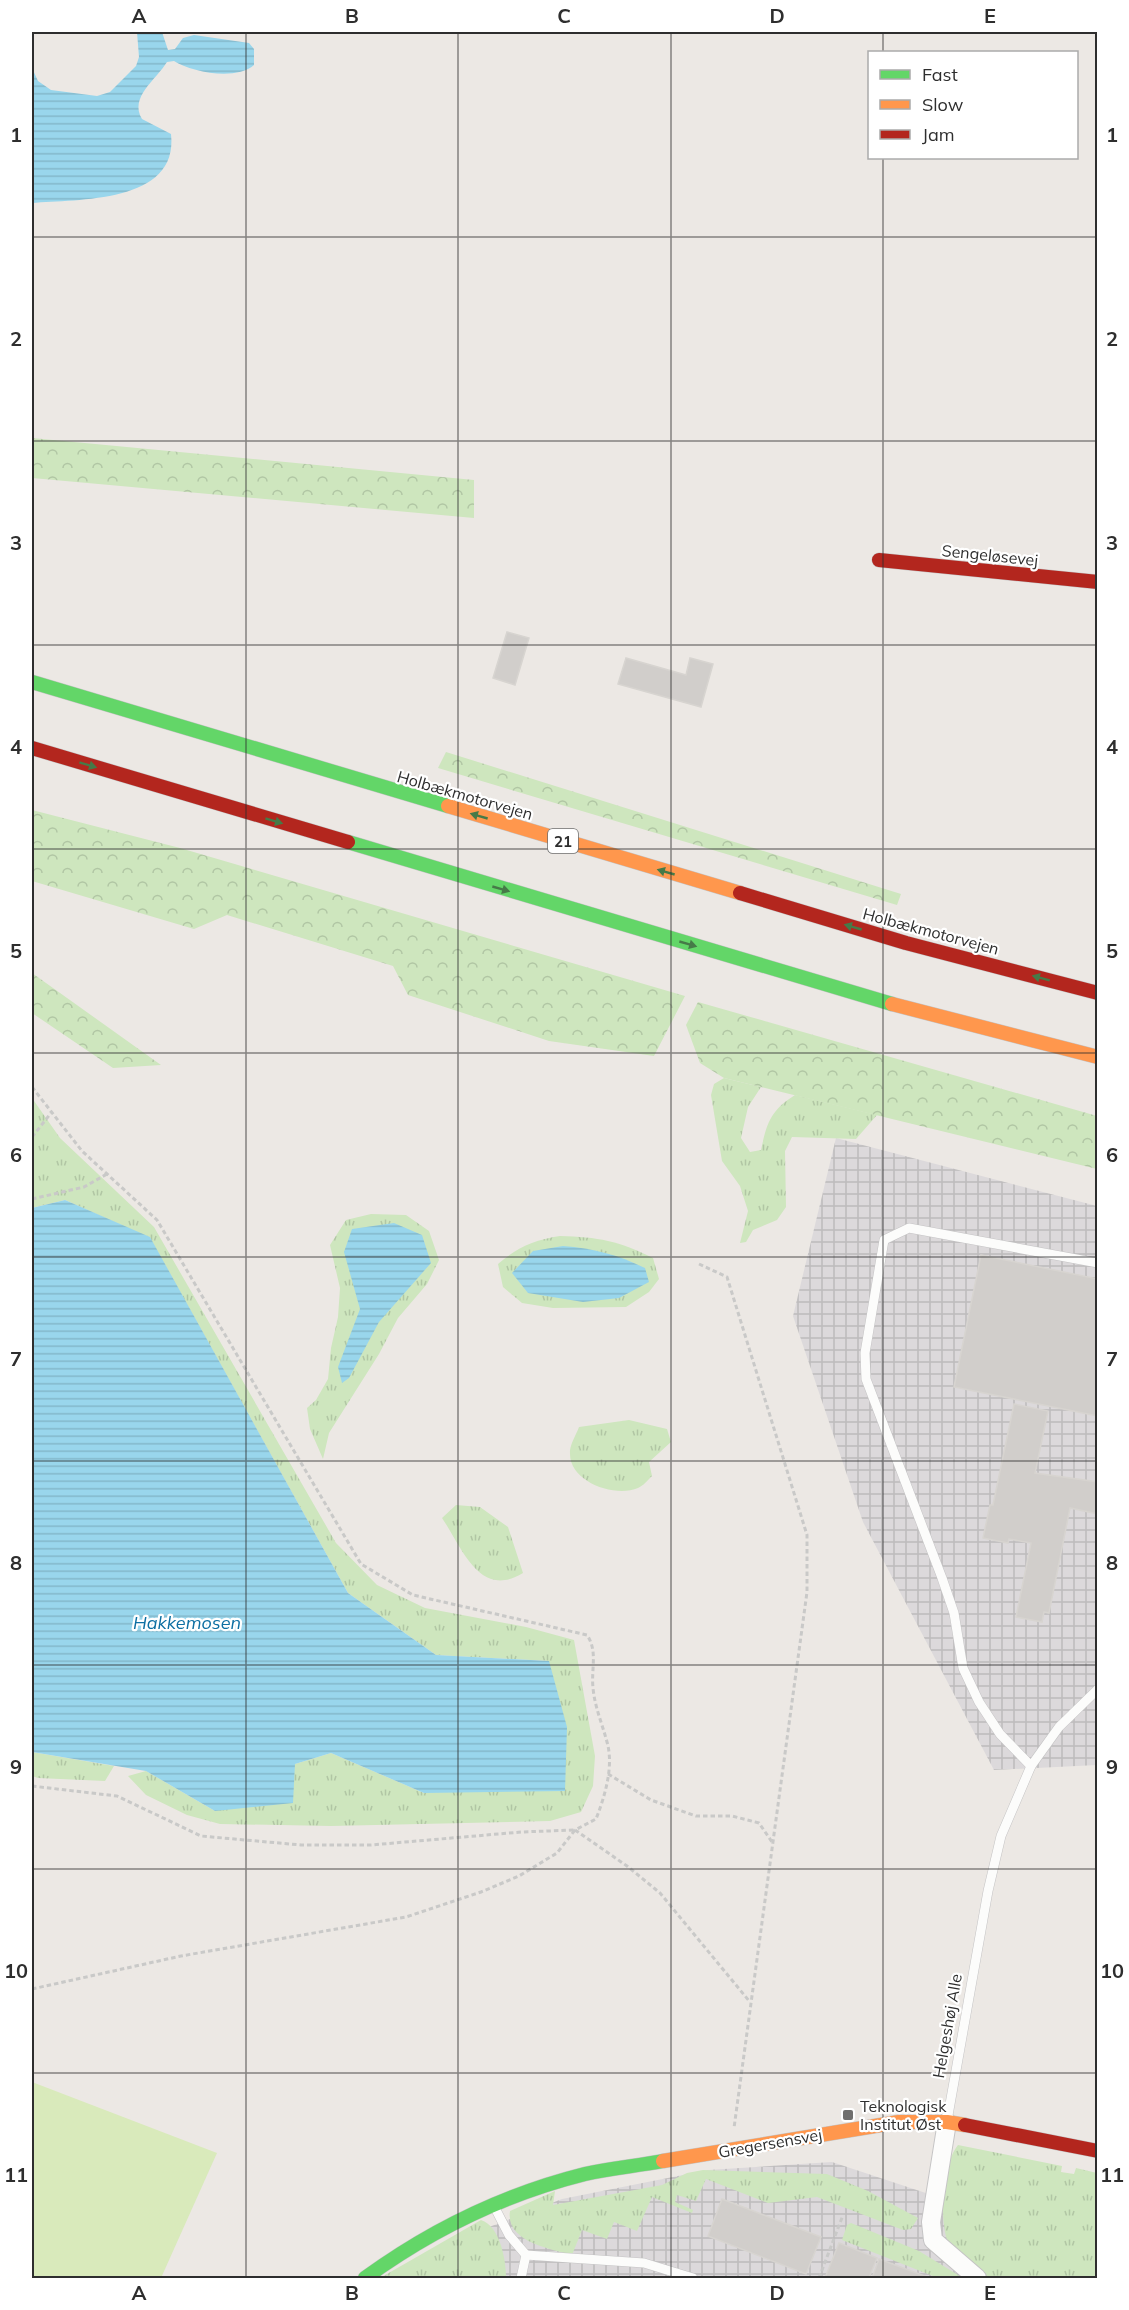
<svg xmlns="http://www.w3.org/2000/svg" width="1129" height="2310" viewBox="0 0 1129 2310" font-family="Mulish,sans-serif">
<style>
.industrial{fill:url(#industrial-grid)}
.grass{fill:url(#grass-tufts)}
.forest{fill:url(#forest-crowns)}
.pitch{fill:#d9eabb}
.water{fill:url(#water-rules)}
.building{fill:#d1cecb;stroke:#d7d4d0;stroke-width:1.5}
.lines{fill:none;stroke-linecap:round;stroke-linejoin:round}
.lane-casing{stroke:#c5c4c5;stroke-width:10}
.street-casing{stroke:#c5c4c5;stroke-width:20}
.fast-casing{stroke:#c5c4c5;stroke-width:15}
.slow-casing{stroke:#c5c4c5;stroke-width:15}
.jam-casing{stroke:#c5c4c5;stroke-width:15}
.path{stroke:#c9c9c8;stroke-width:3;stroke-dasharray:4.5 3;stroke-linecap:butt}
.lane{stroke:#fcfcfb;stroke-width:9}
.street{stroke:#fcfcfb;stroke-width:18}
.fast{stroke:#63d668;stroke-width:14}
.slow{stroke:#ff974d;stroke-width:14}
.jam{stroke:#b3261e;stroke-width:14}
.oneway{fill:#467a48}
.grid{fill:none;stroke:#2e2e2e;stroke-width:1.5;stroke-opacity:0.55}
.poi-dot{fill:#706f6e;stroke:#fff;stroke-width:2}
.labels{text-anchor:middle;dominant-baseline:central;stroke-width:4.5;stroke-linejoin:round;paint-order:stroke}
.shield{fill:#fff;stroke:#6d6d6d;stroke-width:1.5}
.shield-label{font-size:15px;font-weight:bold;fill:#2e2e2e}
.street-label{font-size:16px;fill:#2e2e2e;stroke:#fff}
.poi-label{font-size:16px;fill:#2e2e2e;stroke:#fff;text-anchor:start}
.water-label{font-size:18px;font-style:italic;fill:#0d6fa3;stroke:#fff}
.neatline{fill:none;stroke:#2e2e2e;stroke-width:2}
.grid-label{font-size:20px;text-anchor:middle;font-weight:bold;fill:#2e2e2e}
</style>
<defs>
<pattern id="industrial-grid" width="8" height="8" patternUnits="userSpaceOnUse" patternTransform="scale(1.5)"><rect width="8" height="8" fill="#dcd9db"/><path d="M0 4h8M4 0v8" fill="none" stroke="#bdbbbc"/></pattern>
<pattern id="grass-tufts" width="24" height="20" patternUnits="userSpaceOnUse" patternTransform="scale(1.5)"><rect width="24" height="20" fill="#cee6be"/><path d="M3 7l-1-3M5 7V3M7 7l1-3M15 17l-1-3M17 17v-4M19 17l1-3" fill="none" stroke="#b1c6a4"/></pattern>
<pattern id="forest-crowns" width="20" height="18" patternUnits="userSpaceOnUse" patternTransform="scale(1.5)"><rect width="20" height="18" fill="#cee6be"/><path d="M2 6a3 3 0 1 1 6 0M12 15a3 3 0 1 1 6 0" fill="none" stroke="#b1c6a4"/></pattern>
<pattern id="water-rules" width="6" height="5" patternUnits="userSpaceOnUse" patternTransform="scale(1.5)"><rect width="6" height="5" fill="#99d6ec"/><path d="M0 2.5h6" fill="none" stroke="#84b8cb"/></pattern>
</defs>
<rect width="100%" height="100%" fill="#ece8e4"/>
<g class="industrial">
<path d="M836 1138 1097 1206V1765L994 1770 863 1522 793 1316Z"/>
<path d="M832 2162 1098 2250 1097 2278H395L442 2245 562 2199 708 2170Z"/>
</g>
<g class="grass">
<path d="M724 1078 761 1087 748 1107 741 1138 750 1152 761 1150C767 1122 771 1110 795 1095L877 1115 856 1139 792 1137 785 1151 786 1207 777 1220 753 1230 746 1242 740 1243 748 1211 740 1186 722 1161 711 1095 714 1084Z"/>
<path d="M32 1098 60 1138 154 1227 336 1543 377 1585 425 1608 526 1627 574 1640 595 1756 593 1786 581 1812 550 1821 331 1826 220 1824 187 1815 146 1795 128 1776 146 1771 215 1811 295 1764 331 1753 424 1793 549 1661 436 1655 348 1593 150 1238 65 1200 32 1208Z"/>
<path d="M371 1214 406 1215 429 1231 439 1260 427 1284 398 1318 379 1354 329 1433 323 1459 310 1429 307 1408 316 1400 328 1379 331 1348 338 1317 340 1288 330 1245 346 1220Z"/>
<path d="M560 1236C598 1237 619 1241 653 1258L659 1279 649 1292 626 1307 553 1308 522 1303 503 1287 498 1264C518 1247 534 1240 560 1236Z"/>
<path d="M629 1420 667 1429 671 1442 649 1462 652 1476C648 1480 643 1486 638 1488 615 1498 570 1482 570 1454 569 1446 576 1435 579 1427Z"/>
<path d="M456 1505 480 1507 508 1527 523 1573C479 1600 462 1547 442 1518Z"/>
<path d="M32 1752 114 1766 105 1781 38 1778 32 1776Z"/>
<path d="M958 2145 1062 2166 1061 2172 1074 2174 1076 2168 1097 2173V2278H987L948 2243C939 2220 942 2164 958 2145Z"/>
<path d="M703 2170 827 2174 868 2191 918 2218 911 2229 903 2230 817 2197 768 2203 706 2179 696 2201 677 2195 675 2202 693 2210 692 2213 652 2197 637 2231 614 2222 607 2239 582 2230 572 2255C551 2249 505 2242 510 2211L555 2191 553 2205 662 2185 687 2173Z"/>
<path d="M481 2220C500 2226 506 2260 506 2278H380Z"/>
<path d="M851 2223 919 2251 963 2278H938L842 2240 847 2225Z"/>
</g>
<g class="forest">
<path d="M32 438 474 480V518L32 478Z"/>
<path d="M446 752 901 894 897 905 438 768Z"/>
<path d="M32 810 180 848 685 996 654 1056 549 1041 408 995 393 966 227 915 194 929 32 881Z"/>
<path d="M32 973 161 1065 113 1068 32 1013Z"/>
<path d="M698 1002 1097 1116V1169L724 1078 700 1063 686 1025Z"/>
</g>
<path class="pitch" d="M32 2082 217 2153 161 2278H32Z"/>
<g class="water">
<path d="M137 32H162L168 50 175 49 183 38 194 35 249 43 254 49V65C236 81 191 72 174 61L167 62C156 80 129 97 142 119L171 134C179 204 77 199 32 203V68L38 81 51 90 97 96 110 92 136 66 139 57Z"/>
<path d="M65 1200 150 1237 348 1593 436 1655 549 1661 567 1727 565 1791 424 1793 331 1753 295 1764 293 1803 215 1811 146 1771 32 1752V1208Z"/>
<path d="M394 1223 422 1235 431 1263 379 1322 349 1378 342 1383 338 1367 360 1309 344 1252 352 1229Z"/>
<path d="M563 1246C593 1248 618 1255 645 1268L649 1282 619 1298 583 1302 528 1293 512 1273 533 1251Z"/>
</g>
<g class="building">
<path d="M507 632 529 638 515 685 493 678Z"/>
<path d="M626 658 686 675 690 658 713 664 701 707 618 684Z"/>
<path d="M981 1255 1098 1279V1416L954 1387Z"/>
<path d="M1014 1404 1048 1411 1035 1473 1098 1482V1514L1070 1508 1049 1613 1044 1612 1042 1622 1016 1617 1031 1543 1009 1539 1008 1543 983 1538 990 1505H993Z"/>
<path d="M722 2199 821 2237 806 2274 708 2236Z"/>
<path d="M839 2243 877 2258 869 2278H825Z"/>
<path d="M879 2259 930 2278H872Z"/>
</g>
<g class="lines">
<defs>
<g id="lane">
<path d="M1031 1766 1000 1734 979 1702 963 1668 954 1613 942 1578 866 1379 865 1353 884 1240 909 1228 1098 1263"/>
<path d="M947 2121 988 1891 1001 1836 1031 1766 1059 1727 1098 1689"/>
<path d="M495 2208 509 2235 526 2255 521 2278"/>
<path d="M526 2255 644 2263 693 2278"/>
</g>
<path id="street" d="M947 2122 931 2222 933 2240 977 2278"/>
<g id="fast">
<path d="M32 682 448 806"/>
<path d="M348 842 892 1004"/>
<path d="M365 2278C431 2230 505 2194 585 2174 611 2168 637 2166 663 2161"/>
</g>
<g id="slow">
<path d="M448 806 740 893"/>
<path d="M892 1004 1098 1057"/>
<path d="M663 2161 899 2122H947L965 2125"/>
</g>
<g id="jam">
<path d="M879 560 1098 582"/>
<path d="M32 748 348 842"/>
<path d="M740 893 906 943 1098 993"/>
<path d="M965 2125 1098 2151"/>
</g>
</defs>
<use href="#lane" class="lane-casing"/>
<use href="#street" class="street-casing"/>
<use href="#fast" class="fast-casing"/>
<use href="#slow" class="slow-casing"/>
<use href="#jam" class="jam-casing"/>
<g class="path">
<path d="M32 1087 82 1151 157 1220 361 1564 413 1595 587 1635C598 1651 591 1669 593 1688 595 1708 602 1723 607 1742 614 1766 605 1796 596 1819L575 1830 627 1866 660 1893 750 2002"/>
<path d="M32 1137 51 1113"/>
<path d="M32 1199 84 1187 107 1174"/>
<path d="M699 1264 727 1277 807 1535V1592L734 2128"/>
<path d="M608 1774 651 1800 696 1816H732L759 1823 772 1842"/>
<path d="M32 1786 117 1796 201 1836 301 1845H371L521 1832 575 1830"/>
<path d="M32 1989 181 1956 406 1917 481 1892 519 1876 557 1853 575 1830"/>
<path d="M819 2278 843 2215"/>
</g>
<use href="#lane" class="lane"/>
<use href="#street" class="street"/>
<use href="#fast" class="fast"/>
<use href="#slow" class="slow"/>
<use href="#jam" class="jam"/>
</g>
<defs><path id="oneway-solid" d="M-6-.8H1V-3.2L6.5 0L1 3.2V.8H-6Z" transform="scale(1.5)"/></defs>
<g class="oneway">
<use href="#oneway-solid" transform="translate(88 765) rotate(17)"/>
<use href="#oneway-solid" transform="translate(479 816) rotate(-164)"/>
<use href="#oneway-solid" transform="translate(274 821) rotate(17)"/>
<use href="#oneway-solid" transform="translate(666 872) rotate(-164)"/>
<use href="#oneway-solid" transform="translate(501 889) rotate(16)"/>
<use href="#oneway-solid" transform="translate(853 927) rotate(-164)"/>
<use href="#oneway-solid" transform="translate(688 944) rotate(16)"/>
<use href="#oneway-solid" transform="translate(1041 978) rotate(-165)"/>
</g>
<path class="grid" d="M246 32V2278M458 32V2278M671 32V2278M883 32V52M883 158V2278M32 237H1098M32 441H1098M32 645H1098M32 849H1098M32 1053H1098M32 1257H1098M32 1461H1098M32 1665H1098M32 1869H1098M32 2073H1098"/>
<rect class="poi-dot" x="842" y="2109" width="12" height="12" rx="3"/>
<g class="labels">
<rect class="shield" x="548" y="829" width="30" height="24" rx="4.5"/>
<g class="shield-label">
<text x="563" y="841">21</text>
</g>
<g class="street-label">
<text transform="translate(990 555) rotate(6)">Sengeløsevej</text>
<text transform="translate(465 795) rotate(16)">Holbækmotorvejen</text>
<text transform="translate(931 931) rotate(15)">Holbækmotorvejen</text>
<text transform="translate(947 2026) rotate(-80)">Helgeshøj Alle</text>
<text transform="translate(770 2143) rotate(-10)">Gregersensvej</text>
</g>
<g class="poi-label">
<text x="860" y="2106">Teknologisk<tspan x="860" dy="18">Institut Øst</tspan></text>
</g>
<g class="water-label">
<text x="187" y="1622">Hakkemosen</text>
</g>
</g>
<rect width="1129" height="2310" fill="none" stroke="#ffffff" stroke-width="66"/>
<rect x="868" y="51" width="210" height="108" fill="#ffffff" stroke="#ababab" stroke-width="1.5"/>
<rect x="880" y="70" width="30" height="9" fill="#63d668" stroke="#ababab" stroke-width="1.5"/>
<text x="922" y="81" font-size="18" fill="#2e2e2e">Fast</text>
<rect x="880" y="100" width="30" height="9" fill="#ff974d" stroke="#ababab" stroke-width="1.5"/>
<text x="922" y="111" font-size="18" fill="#2e2e2e">Slow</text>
<rect x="880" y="130" width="30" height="9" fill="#b3261e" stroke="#ababab" stroke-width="1.5"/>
<text x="922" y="141" font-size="18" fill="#2e2e2e">Jam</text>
<rect x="33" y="33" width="1063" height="2244" class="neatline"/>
<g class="grid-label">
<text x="139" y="23">A</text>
<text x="352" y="23">B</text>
<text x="564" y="23">C</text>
<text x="777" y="23">D</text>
<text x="990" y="23">E</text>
<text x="16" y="142">1</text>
<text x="1112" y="142">1</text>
<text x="16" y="346">2</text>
<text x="1112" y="346">2</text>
<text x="16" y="550">3</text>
<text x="1112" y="550">3</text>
<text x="16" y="754">4</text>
<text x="1112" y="754">4</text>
<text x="16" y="958">5</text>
<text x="1112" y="958">5</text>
<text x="16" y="1162">6</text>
<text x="1112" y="1162">6</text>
<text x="16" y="1366">7</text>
<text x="1112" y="1366">7</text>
<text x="16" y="1570">8</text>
<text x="1112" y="1570">8</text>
<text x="16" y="1774">9</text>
<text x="1112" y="1774">9</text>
<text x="16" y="1978">10</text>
<text x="1112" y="1978">10</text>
<text x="16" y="2182">11</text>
<text x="1112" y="2182">11</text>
<text x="139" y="2300">A</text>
<text x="352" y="2300">B</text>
<text x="564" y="2300">C</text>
<text x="777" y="2300">D</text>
<text x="990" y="2300">E</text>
</g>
</svg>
